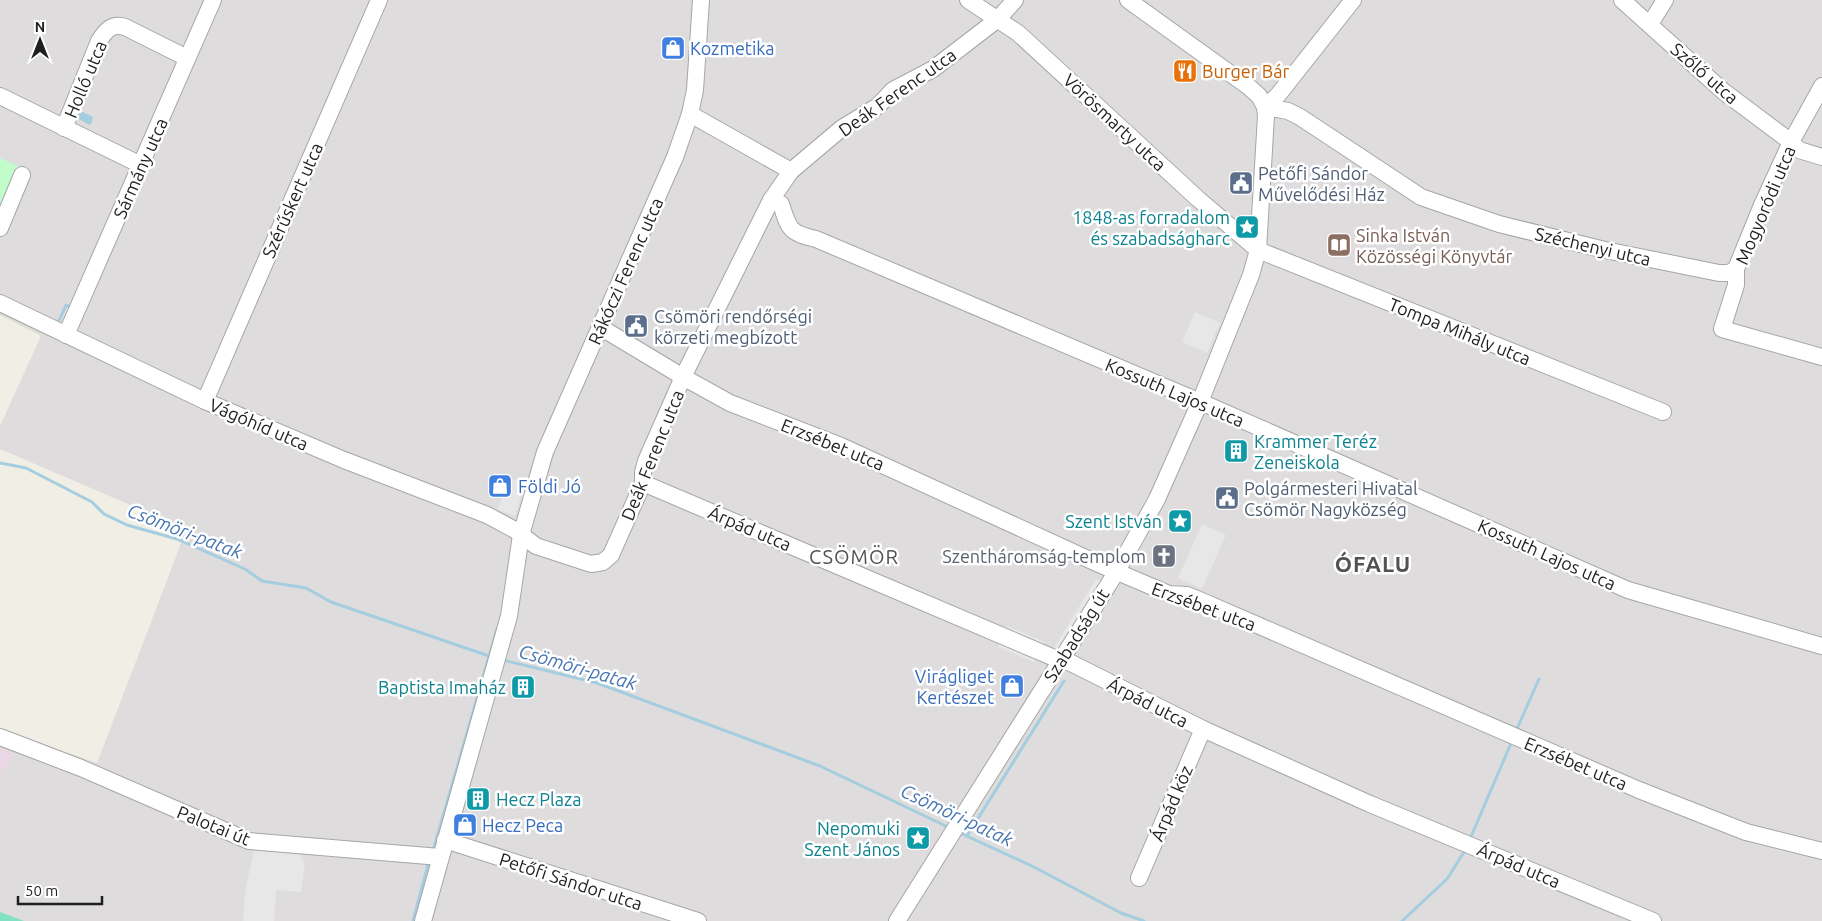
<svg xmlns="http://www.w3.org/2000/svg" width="1822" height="921" viewBox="0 0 1822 921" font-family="Ubuntu,sans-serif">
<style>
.residential{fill:#dedcdc}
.industrial{fill:#ead7e5}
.park{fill:#c1fcca}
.pitch{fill:#81e2c3}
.parking{fill:#e7e7e7}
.water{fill:#a4cee0}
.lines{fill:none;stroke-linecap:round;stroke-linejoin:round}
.stream{stroke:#a4cee0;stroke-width:3}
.minor-casing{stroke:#a6a6a6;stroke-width:18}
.minor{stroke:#fff;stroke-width:16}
.labels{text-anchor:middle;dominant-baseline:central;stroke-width:5;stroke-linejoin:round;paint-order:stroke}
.shop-label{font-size:18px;fill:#366cbe;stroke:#fff;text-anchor:start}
.food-label{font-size:18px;fill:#c56008;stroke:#fff;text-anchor:start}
.street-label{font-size:18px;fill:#1f1f1f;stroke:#fff}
.service-label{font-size:18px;fill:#4e5e75;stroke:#fff;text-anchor:start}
.culture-label{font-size:18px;fill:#0d838f;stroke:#fff;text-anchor:end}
.education-label{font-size:18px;fill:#785e54;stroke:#fff;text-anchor:start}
.worship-label{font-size:18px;fill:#5b616d;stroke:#fff;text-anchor:end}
.water-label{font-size:19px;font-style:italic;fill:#4776b4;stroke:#fff}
.quarter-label{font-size:20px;letter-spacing:1px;fill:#525252;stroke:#fff}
.district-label{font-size:22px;font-weight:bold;letter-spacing:1px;fill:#525252;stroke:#fff}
</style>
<rect width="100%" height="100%" fill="#f1eee5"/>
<path class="residential" d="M0 0H1822V921H0V729L97 763 179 549 184 528 0 449V426L41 336 0 315Z"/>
<path class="industrial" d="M0 748 15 754 0 775Z"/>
<path class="park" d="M0 158 18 166 0 208Z"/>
<path class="pitch" d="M0 912 24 921H0Z"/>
<g class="parking">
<path d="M1195 312 1220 323 1207 353 1182 342Z"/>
<path d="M509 478 525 483 515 516 498 509Z"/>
<path d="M1202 524 1226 535 1202 589 1178 578Z"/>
<path d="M1096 579 1101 581 1058 651 1054 648Z"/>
<path d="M1007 626 1045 642 1041 652 1039 651 1034 662 998 647Z"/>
<path d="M274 850 299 854 305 863 301 892 276 890 274 921H243L246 885 254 851Z"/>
</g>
<path class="water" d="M83 112 93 117 91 124 89 125 79 119 78 117 80 113Z"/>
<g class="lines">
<g class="stream">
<path d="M55 323H58L66 305 72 308"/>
<path d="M0 463 26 468 92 502 104 514 127 525 177 539 245 569 262 581 306 588 331 602 492 657"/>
<path d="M503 660 597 683 820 766 950 828"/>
<path d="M1516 731 1539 679"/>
<path d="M960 833 1032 866 1121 913 1144 921"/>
<path d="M967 836 1064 681"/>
<path d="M1470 839 1512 741"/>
<path d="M433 851 497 629"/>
<path d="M413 921 429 861"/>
<path d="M1402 921 1447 879 1466 849"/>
</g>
<defs>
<g id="minor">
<path d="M968 0 1018 33 1197 198 1258 250 1663 412"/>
<path d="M1622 0 1723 91 1791 142 1799 150 1822 157"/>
<path d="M1650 24 1665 0"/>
<path d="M1822 86 1791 142 1762 205 1736 269V285L1722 329 1822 357"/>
<path d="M0 96 141 165"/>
<path d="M1265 107 1288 111 1300 117 1421 197 1499 224 1605 250 1719 273H1729L1736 269"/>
<path d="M1265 107 1278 95 1353 0"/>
<path d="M690 114 791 171"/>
<path d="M64 128 99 41C106 30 112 23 125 27L187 58"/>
<path d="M771 200 781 204C789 229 789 233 816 239L1210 406 1628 590 1822 646"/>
<path d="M0 228 22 175"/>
<path d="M0 303 205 401 344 460 487 515 515 530 536 546 591 564 603 562 611 555 643 483V472L646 461 683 377 771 200 791 171 842 128 878 106 893 90 933 69 998 19 1015 0"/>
<path d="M600 327 683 377 730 403 841 446 1101 565 1169 594 1187 595 1204 602 1639 790 1746 832 1822 851"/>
<path d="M66 335 213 0"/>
<path d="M205 401 379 0"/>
<path d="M643 483 1052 657 1071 663 1203 729 1370 804 1653 921"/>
<path d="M0 737 81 768 249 841 440 857"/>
<path d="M445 840 698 921"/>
<path d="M1139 878 1203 729"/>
<path d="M423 921 509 616 521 535 545 452 675 157 690 114 695 90 701 0"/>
<path d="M897 921 1117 571 1157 499 1200 402 1251 275 1258 250 1266 116 1265 107 1259 96 1249 87 1128 0"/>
</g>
</defs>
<use href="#minor" class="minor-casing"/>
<use href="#minor" class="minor"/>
</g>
<defs>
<symbol id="shop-square" viewBox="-11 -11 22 22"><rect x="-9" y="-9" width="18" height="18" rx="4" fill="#3f7fe0" stroke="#fff"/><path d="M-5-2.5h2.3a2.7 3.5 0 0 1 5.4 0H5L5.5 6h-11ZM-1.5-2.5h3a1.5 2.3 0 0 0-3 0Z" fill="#fff"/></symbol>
<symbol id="restaurant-square" viewBox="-11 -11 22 22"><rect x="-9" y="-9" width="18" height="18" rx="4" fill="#e8710a" stroke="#fff"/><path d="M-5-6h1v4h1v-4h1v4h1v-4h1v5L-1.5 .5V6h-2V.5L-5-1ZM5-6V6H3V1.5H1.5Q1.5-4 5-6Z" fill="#fff"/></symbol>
<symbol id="civic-square" viewBox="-11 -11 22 22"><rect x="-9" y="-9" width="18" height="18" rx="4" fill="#5c6f8a" stroke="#fff"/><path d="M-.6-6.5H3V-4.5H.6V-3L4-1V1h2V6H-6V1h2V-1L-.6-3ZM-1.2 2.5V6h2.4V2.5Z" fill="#fff"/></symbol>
<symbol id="sight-square" viewBox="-11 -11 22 22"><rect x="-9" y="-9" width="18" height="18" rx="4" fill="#0f9aa8" stroke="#fff"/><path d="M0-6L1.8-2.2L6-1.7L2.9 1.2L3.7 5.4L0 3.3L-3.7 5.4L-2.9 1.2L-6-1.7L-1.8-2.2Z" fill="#fff"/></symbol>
<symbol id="library-square" viewBox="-11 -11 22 22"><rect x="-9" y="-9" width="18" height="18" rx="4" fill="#8d6e63" stroke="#fff"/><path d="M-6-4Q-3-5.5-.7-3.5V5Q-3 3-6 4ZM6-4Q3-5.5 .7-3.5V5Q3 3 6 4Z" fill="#fff"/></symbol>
<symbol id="building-square" viewBox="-11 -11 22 22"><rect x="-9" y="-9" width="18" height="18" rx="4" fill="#0f9aa8" stroke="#fff"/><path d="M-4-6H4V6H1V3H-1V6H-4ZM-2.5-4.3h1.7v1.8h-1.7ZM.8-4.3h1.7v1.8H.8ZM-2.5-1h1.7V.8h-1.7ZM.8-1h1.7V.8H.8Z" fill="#fff"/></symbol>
<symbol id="church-square" viewBox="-11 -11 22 22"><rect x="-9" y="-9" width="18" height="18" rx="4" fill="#6b7280" stroke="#fff"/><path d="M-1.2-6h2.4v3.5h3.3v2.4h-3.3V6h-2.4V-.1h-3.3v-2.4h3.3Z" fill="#fff"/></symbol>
</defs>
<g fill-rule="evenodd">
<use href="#shop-square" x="659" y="34" width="28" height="28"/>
<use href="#restaurant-square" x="1171" y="57" width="28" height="28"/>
<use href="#civic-square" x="1227" y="169" width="28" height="28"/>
<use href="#sight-square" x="1233" y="213" width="28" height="28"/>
<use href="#library-square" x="1325" y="231" width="28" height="28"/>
<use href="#civic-square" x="622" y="312" width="28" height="28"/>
<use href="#building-square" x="1222" y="437" width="28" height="28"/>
<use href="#shop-square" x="486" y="472" width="28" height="28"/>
<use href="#civic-square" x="1213" y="484" width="28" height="28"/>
<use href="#sight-square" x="1166" y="507" width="28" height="28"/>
<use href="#church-square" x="1150" y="542" width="28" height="28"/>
<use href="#shop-square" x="998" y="672" width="28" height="28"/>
<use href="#building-square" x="509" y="673" width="28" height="28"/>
<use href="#building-square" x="464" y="785" width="28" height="28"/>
<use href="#shop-square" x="451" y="811" width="28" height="28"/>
<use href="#sight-square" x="904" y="824" width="28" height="28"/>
</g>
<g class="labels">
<g class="shop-label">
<text x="690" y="48">Kozmetika</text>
<text x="518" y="486">Földi Jó</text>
<text x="994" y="676" text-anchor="end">Virágliget<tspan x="994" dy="21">Kertészet</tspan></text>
<text x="482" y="825">Hecz Peca</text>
</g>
<g class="food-label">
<text x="1202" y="71">Burger Bár</text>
</g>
<g class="street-label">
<text transform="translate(1705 73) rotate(41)">Szőlő utca</text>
<text transform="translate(85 79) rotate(-67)">Holló utca</text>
<text transform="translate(897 92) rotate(-35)">Deák Ferenc utca</text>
<text transform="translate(1115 122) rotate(43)">Vörösmarty utca</text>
<text transform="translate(140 168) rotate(-66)">Sármány utca</text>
<text transform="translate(292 200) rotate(-66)">Szérűskert utca</text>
<text transform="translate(1765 205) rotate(-67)">Mogyoródi utca</text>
<text transform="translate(1593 246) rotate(13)">Széchenyi utca</text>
<text transform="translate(625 271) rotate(-66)">Rákóczi Ferenc utca</text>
<text transform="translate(1460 331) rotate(22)">Tompa Mihály utca</text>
<text transform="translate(1175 392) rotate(23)">Kossuth Lajos utca</text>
<text transform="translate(259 424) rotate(23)">Vágóhíd utca</text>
<text transform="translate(833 444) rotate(22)">Erzsébet utca</text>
<text transform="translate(652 455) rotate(-68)">Deák Ferenc utca</text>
<text transform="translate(750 528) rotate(23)">Árpád utca</text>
<text transform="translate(1547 554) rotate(24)">Kossuth Lajos utca</text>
<text transform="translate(1204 606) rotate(20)">Erzsébet utca</text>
<text transform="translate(1076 635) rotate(-58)">Szabadság út</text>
<text transform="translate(1148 702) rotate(27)">Árpád utca</text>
<text transform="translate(1576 763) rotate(23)">Erzsébet utca</text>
<text transform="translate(1171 803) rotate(-67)">Árpád köz</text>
<text transform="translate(214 825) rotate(22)">Palotai út</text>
<text transform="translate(1519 865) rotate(23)">Árpád utca</text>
<text transform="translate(571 881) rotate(18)">Petőfi Sándor utca</text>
</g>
<g class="service-label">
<text x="1258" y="173">Petőfi Sándor<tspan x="1258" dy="21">Művelődési Ház</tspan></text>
<text x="654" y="316">Csömöri rendőrségi<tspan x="654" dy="21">körzeti megbízott</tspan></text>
<text x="1244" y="488">Polgármesteri Hivatal<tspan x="1244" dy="21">Csömör Nagyközség</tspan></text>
</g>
<g class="culture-label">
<text x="1230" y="217">1848-as forradalom<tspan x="1230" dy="21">és szabadságharc</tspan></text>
<text x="1254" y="441" text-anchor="start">Krammer Teréz<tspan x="1254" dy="21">Zeneiskola</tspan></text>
<text x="1162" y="521">Szent István</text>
<text x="506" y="687">Baptista Imaház</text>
<text x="496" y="799" text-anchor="start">Hecz Plaza</text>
<text x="900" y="828">Nepomuki<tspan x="900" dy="21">Szent János</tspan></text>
</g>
<g class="education-label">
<text x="1356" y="235">Sinka István<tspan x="1356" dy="21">Közösségi Könyvtár</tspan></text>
</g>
<g class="worship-label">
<text x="1146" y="556">Szentháromság-templom</text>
</g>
<g class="water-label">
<text transform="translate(185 531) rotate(21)">Csömöri-patak</text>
<text transform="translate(578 667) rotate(16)">Csömöri-patak</text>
<text transform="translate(957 815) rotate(25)">Csömöri-patak</text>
</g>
<g class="quarter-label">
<text x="854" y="556">CSÖMÖR</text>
</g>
<g class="district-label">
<text x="1373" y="563">ÓFALU</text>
</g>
</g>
<g transform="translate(40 40)" stroke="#ffffff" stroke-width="4" paint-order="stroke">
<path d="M0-4L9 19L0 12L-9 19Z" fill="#1f1f1f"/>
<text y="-8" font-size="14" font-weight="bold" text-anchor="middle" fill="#1f1f1f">N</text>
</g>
<path d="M18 896v8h84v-8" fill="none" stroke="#1f1f1f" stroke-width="2.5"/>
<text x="25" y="896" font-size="15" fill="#1f1f1f" stroke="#ffffff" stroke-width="4" paint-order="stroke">50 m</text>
</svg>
